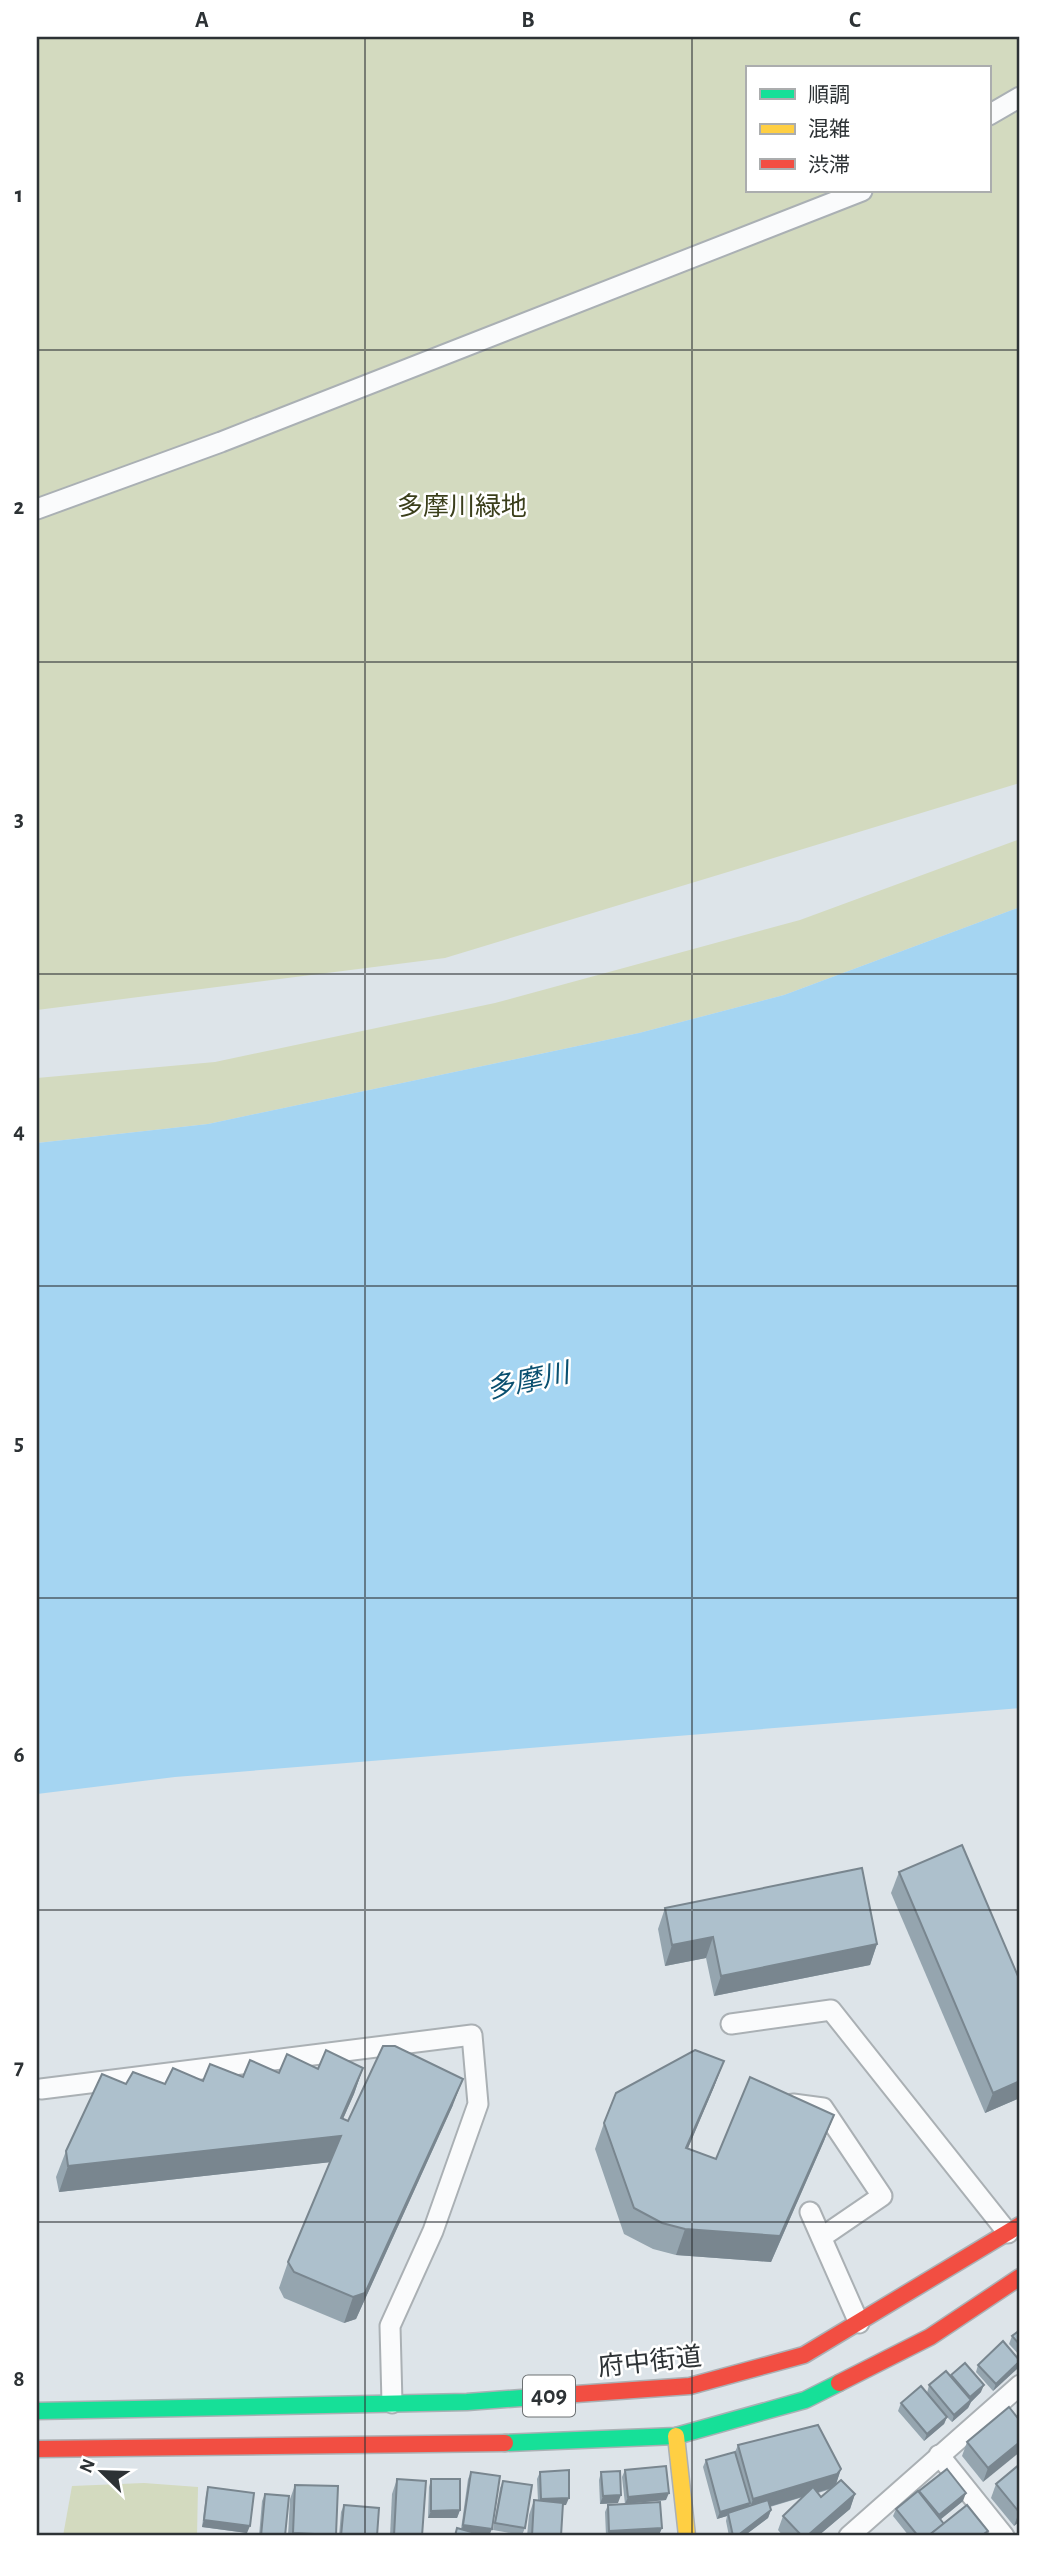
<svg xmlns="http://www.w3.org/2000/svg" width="1057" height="2573" viewBox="0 0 1057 2573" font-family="'Alegreya Sans','Noto Sans JP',sans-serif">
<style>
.green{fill:#d3dabf;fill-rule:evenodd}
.water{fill:#a5d5f2}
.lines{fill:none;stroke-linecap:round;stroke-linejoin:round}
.lane-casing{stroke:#aab0b4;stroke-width:23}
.fast-casing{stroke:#aab0b4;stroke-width:19}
.slow-casing{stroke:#aab0b4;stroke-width:19}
.jam-casing{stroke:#aab0b4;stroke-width:19}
.lane{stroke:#fafbfc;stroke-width:19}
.fast{stroke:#16e098;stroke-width:16}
.slow{stroke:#ffcf43;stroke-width:16}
.jam{stroke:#f24e42;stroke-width:16}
.wall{fill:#95a5af;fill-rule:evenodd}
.shaded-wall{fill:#79868f}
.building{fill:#adc0cc;stroke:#79868f;stroke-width:2}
.grid{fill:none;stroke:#2d3235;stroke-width:2;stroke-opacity:0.55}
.labels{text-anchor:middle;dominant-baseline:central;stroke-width:5;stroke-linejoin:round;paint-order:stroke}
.shield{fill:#fff;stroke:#6c7072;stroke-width:2}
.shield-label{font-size:24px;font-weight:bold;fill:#2d3235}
.park-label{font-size:26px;fill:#3b3f1b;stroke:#fff}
.street-label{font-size:26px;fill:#2d3235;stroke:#fff}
.water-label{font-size:28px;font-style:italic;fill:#0a5070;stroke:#fff}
.neatline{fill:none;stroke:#2d3235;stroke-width:2.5}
.grid-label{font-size:23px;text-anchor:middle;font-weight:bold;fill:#2d3235}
</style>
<rect width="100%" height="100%" fill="#dde4e9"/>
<g class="green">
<path d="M37 37H1020V783L445 958 37 1010ZM747 68H989V191H747Z"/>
<path d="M1020 839V907L784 995 639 1033 208 1124 37 1143V1078L215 1062 495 1003 800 920Z"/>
<path d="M144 2483 198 2487 197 2536H63L72 2486Z"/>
</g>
<path class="water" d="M1020 907V1708L175 1777 37 1794V1143L208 1124 639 1033 784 995Z"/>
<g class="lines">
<defs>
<g id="lane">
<path d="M989 115 1020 97"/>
<path d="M37 509 221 442 862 191"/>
<path d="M731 2024 831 2010 1008 2233"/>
<path d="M41 2089 472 2035 478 2104 433 2231 390 2326 392 2403"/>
<path d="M793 2104 823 2108 882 2196 822 2237"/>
<path d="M810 2212 859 2323"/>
<path d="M939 2455 1004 2536"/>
<path d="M849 2536 1020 2385"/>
</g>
<g id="fast">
<path d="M37 2411 467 2402 548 2396"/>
<path d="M505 2443 676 2436 805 2400 839 2383"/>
</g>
<path id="slow" d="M676 2436 687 2536"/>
<g id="jam">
<path d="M839 2383 930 2337 1020 2277"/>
<path d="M548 2396 690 2386 804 2355 1020 2225"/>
<path d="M37 2449 505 2443"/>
</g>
</defs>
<use href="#lane" class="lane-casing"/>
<use href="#fast" class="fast-casing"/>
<use href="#slow" class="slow-casing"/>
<use href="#jam" class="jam-casing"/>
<use href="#lane" class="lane"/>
<use href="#fast" class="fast"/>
<use href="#slow" class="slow"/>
<use href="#jam" class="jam"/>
</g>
<g class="wall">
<path d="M899 1872 1020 2098 985 2113 891 1893Z"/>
<path d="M665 1908 877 1944 870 1965 714 1996 706 1958 665 1966 658 1929Z"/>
<path d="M724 2061 714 2087 688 2148 716 2159 834 2115 824 2141 771 2262 676 2255 653 2249 624 2234 595 2149 604 2123Z"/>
<path d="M363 2068 354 2094 343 2119 348 2121 453 2105 356 2319 344 2323 284 2298 279 2288 288 2262 330 2162 59 2192 56 2177 66 2151 126 2084H165L318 2069Z"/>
<path d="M1020 2330V2356L1009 2344 1012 2336Z"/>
<path d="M978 2365 1018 2368 993 2391 976 2372Z"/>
<path d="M951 2375 981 2392 971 2402 968 2408 952 2422 947 2417 944 2424 924 2441 898 2411 901 2403 927 2393 929 2385 951 2377Z"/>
<path d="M1020 2421 983 2482 962 2456 967 2442Z"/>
<path d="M738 2445 841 2469 836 2484 855 2494 850 2509 818 2536H783L778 2530 783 2516 803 2497 770 2507 771 2510 768 2518 744 2536H729L726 2521 727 2516 717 2519 703 2467 706 2460 735 2452ZM831 2489 821 2497 818 2493Z"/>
<path d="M1020 2464V2521L1014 2526 991 2498 996 2484Z"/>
<path d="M625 2470 666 2500 633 2503 662 2528 659 2534 661 2536H606L605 2512 608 2505 625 2504 622 2477Z"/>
<path d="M471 2472 489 2536 474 2535V2536H454L457 2528 461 2529 468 2479Z"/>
<path d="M540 2472 566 2505H563L561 2536H527L529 2515 534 2500 538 2501 537 2479Z"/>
<path d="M601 2472 618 2503 600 2504 599 2480Z"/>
<path d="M397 2479 422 2536H390L392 2494Z"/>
<path d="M431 2479 460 2510 457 2518H428L429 2487Z"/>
<path d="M503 2481 525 2528 522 2535 493 2530 500 2488Z"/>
<path d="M295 2485 336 2536H288L290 2499Z"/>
<path d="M208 2487 247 2533 202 2527 206 2494Z"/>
<path d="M919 2491 963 2501 940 2520 944 2524 988 2531 986 2536H909L893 2516 896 2509 919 2492Z"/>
<path d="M265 2494 285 2536H259L262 2501Z"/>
<path d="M344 2505 377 2536H339L341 2512Z"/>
</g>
<g class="shaded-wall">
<path d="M713 1937 706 1958 665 1966 672 1945Z"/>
<path d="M877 1944 870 1965 714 1996 721 1976Z"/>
<path d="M724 2061 714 2087 677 2174 686 2148Z"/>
<path d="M363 2068 354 2094 335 2137 341 2136 332 2162 59 2192 68 2166 341 2118Z"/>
<path d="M463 2079 453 2105 356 2319 344 2323 353 2297Z"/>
<path d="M1020 2081V2098L985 2113 993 2093Z"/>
<path d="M834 2115 824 2141 771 2262 676 2255 685 2229Z"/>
<path d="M1020 2361 1018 2368 993 2391 996 2384Z"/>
<path d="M984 2385 981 2392 971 2402 968 2408 952 2422 954 2415 968 2403 970 2397Z"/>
<path d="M947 2417 944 2424 924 2441 927 2434Z"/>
<path d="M1020 2442V2452L983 2482 988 2468Z"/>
<path d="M841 2469 836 2484 832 2488 748 2513 753 2499Z"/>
<path d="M669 2493 666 2500 625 2504 628 2497Z"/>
<path d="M966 2493 963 2501 936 2523 939 2515Z"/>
<path d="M855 2494 850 2509 818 2536H807Z"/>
<path d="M621 2495 618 2503 600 2504 603 2496Z"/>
<path d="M569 2498 566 2505 538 2507 541 2499Z"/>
<path d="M750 2503 747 2511 728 2513 727 2516 717 2519 720 2512Z"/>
<path d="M460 2510 457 2518H428L431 2511Z"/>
<path d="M771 2510 768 2518 744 2536H737Z"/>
<path d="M1020 2511V2521L1014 2526 1019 2512Z"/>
<path d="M204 2520 250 2526 247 2533 202 2527Z"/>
<path d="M463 2525 492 2529 489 2536 460 2533Z"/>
<path d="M662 2528 659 2535 607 2536 609 2531Z"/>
<path d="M293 2533 336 2535V2536H292Z"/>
</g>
<g class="building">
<path d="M962 1845 1020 1981V2081L993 2093 899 1872Z"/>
<path d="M862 1868 877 1944 721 1976 713 1937 672 1945 665 1908Z"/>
<path d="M383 2046H395L463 2079 365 2293 353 2297 294 2272 288 2262 341 2136 68 2166 66 2151 102 2074 126 2084 133 2072 165 2084 173 2068 203 2081 210 2064 243 2077 250 2060 279 2073 287 2054 318 2069 326 2050 363 2068 341 2118 348 2121Z"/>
<path d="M695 2050 724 2061 686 2148 716 2159 750 2077 834 2115 780 2236 685 2229 662 2223 634 2208 604 2123 616 2093Z"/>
<path d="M1020 2330V2345L1012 2336Z"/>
<path d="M1003 2341 1020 2361 996 2384 978 2365Z"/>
<path d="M965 2363 984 2385 970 2397 951 2375Z"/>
<path d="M946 2371 971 2400 954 2415 929 2385Z"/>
<path d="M921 2386 947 2417 927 2434 901 2403Z"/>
<path d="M1009 2407 1020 2421V2442L988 2468 967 2442Z"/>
<path d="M818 2425 841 2469 837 2474 753 2499 738 2445Z"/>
<path d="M735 2452 750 2503 720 2512 706 2460Z"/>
<path d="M1020 2464V2511L1019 2512 996 2484Z"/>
<path d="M666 2466 669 2493 628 2497 625 2470Z"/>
<path d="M947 2469 966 2493 939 2515 919 2491Z"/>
<path d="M569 2470V2498L541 2499 540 2472Z"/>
<path d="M620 2471 621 2495 603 2496 601 2472Z"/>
<path d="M471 2472 500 2476 492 2529 463 2525Z"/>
<path d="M397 2479 426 2481 422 2536H394Z"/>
<path d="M431 2479H460V2510L431 2511Z"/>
<path d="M841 2480 855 2494 807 2536H802L783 2516 813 2487 821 2497Z"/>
<path d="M503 2481 532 2485 525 2528 495 2523Z"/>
<path d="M295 2485 338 2486 336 2535 293 2533Z"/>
<path d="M208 2487 254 2493 250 2526 204 2520Z"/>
<path d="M918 2491 944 2524 928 2536H918L896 2509Z"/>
<path d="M265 2494 289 2496 285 2536H261Z"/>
<path d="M534 2500 563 2503 561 2536H532Z"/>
<path d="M768 2500 771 2510 737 2536H733L728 2513Z"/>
<path d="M660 2502 662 2528 609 2531 608 2505Z"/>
<path d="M344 2505 379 2508 377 2536H341Z"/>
<path d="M967 2505 988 2531 981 2536H928Z"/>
<path d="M457 2528 475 2533 474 2536H455Z"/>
<path d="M661 2534V2536H634V2535Z"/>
</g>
<path class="grid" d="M365 37V2536M692 37V2536M37 350H1020M37 662H1020M37 974H1020M37 1286H1020M37 1598H1020M37 1910H1020M37 2222H1020"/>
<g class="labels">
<rect class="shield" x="523" y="2375.5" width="52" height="41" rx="5"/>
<g class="shield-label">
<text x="549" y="2396">409</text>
</g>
<g class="park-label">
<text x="462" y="507">多摩川緑地</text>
</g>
<g class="street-label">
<text transform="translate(650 2362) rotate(-6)">府中街道</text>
</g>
<g class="water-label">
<text transform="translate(528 1382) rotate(-12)">多摩川</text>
</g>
</g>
<rect width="1057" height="2573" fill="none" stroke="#ffffff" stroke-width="77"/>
<rect x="746" y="66" width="245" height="126" fill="#ffffff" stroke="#abadae" stroke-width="2"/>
<rect x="760" y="89" width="35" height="10" fill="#16e098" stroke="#abadae" stroke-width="2"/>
<text x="808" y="102" font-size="21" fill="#2d3235">順調</text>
<rect x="760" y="124" width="35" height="10" fill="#ffcf43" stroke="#abadae" stroke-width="2"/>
<text x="808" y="136" font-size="21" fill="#2d3235">混雑</text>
<rect x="760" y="159" width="35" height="10" fill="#f24e42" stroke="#abadae" stroke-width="2"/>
<text x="808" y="172" font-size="21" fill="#2d3235">渋滞</text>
<g transform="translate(102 2472) rotate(293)" stroke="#ffffff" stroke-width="5" paint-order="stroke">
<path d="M0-5L12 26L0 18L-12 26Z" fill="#2d3235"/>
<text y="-10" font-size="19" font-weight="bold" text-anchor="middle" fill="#2d3235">N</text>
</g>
<rect x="38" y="38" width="980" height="2496" class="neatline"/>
<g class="grid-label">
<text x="202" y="27">A</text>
<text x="528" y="27">B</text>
<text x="855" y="27">C</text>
<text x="19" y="202">1</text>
<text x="19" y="514">2</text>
<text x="19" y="826">3</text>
<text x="19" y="1138">4</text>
<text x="19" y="1450">5</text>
<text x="19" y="1762">6</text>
<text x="19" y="2074">7</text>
<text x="19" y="2386">8</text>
</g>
</svg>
